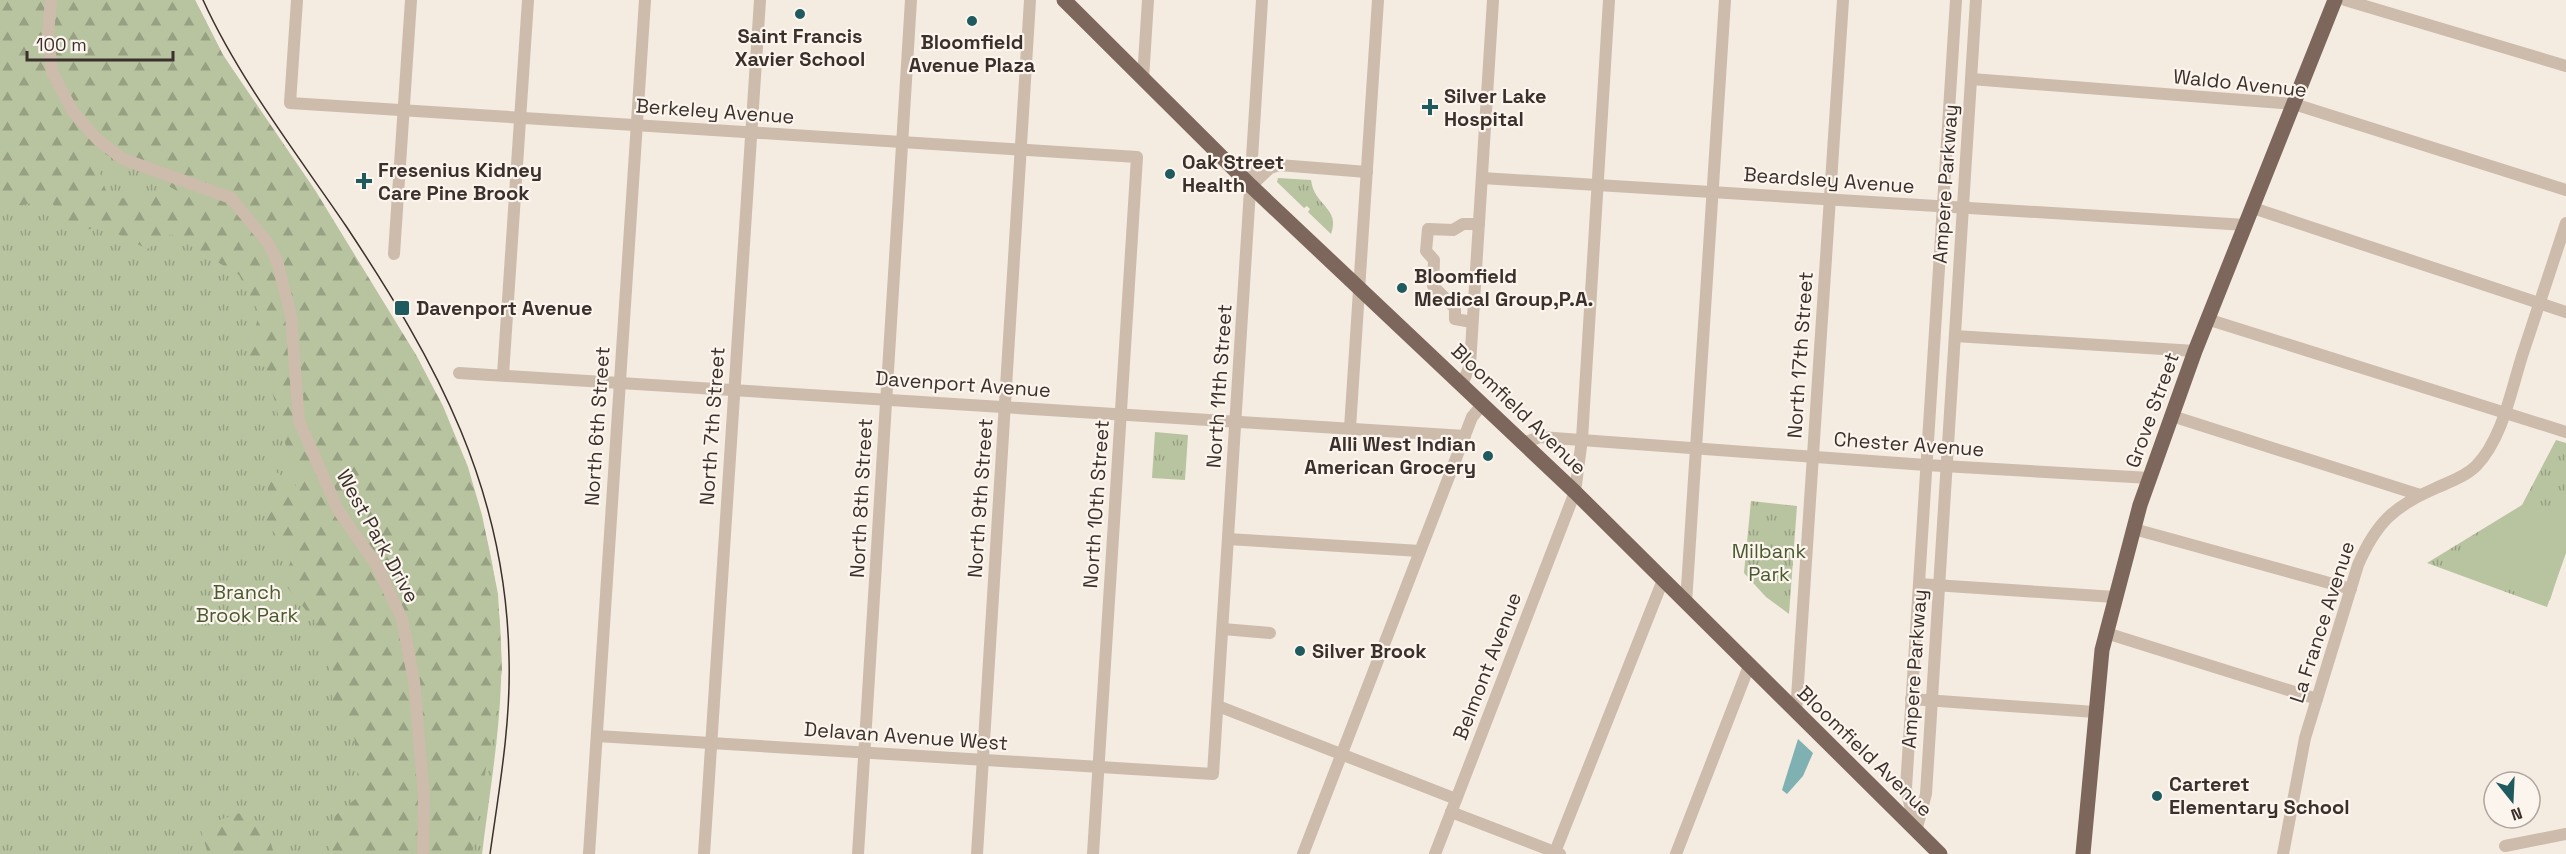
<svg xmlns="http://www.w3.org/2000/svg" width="2566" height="854" viewBox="0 0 2566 854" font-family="'Space Grotesk',sans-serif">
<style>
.grass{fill:url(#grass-tufts)}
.forest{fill:url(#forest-firs);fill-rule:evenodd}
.pitch{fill:#b8c4a0}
.water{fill:#7fb0b2}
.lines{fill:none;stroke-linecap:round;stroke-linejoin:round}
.minor{stroke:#cdbbac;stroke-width:12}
.major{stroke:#7d675c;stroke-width:15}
.tram{stroke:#3b302b;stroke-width:1.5}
.poi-dot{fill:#1f5a5e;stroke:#fbf5ee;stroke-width:2}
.labels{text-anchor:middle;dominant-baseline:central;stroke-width:4.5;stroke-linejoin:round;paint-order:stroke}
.poi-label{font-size:20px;font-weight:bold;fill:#3b302b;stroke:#fbf5ee;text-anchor:start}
.street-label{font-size:20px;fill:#3b302b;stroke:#fbf5ee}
.park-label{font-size:20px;fill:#4a5a2e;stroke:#fbf5ee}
</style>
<defs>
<pattern id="grass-tufts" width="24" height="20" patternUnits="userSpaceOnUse" patternTransform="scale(1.5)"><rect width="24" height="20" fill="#b8c4a0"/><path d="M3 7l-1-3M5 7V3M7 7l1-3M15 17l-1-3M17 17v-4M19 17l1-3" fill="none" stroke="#97a083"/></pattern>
<pattern id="forest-firs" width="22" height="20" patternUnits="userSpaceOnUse" patternTransform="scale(1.5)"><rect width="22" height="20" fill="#b8c4a0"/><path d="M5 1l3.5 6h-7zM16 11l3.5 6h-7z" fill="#97a083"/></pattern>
</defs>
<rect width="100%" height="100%" fill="#f4ebe1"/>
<g class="grass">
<path d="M0 0H195L223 55 416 355C469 456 506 566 501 682 499 739 489 797 482 854H0Z"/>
<path d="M1278 178 1311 180C1314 206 1341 208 1331 234L1308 212 1310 209 1307 206 1304 208 1277 182Z"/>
<path d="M1155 432 1188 435 1185 480 1152 478Z"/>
<path d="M2556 440 2566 443V553L2547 607 2427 563 2522 505Z"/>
<path d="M1751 501 1797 506 1789 614 1766 597 1744 573Z"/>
</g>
<g class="forest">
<path d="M0 0H195L223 55 315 190 416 355 443 406 468 467 482 515 498 594 502 670 472 854H329L336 815 359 796 354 734 333 709 326 635 283 582 293 555 266 523 269 467 296 486 266 367 247 364 259 313 239 275 171 234 147 249 102 226 78 232 49 200 11 207 0 197ZM87 146 145 172 177 191 109 200 97 164Z"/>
<path d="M240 813 270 840 274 854H208L200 827Z"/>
</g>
<path class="pitch" d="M2540 506 2566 509V549L2550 600 2544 603 2459 570C2473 535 2501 511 2540 506Z"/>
<path class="water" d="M1798 739 1813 753 1803 776 1787 794 1782 790Z"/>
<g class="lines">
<g class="minor">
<path d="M51 0 48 34 52 72 73 112 98 140 123 159 231 198 268 243 277 261 291 316 299 421 338 510 376 564 402 619 414 681 424 797 423 854"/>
<path d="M297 0 290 103 1137 157 1093 854"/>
<path d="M2345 0 2566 66"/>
<path d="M1143 79 1148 0"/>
<path d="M1971 79 2294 104 2566 190"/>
<path d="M1482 178 2246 225"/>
<path d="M1251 186 1270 168 1279 165 1367 172"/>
<path d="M2253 208 2566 312"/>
<path d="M394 254 411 0"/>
<path d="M2210 320 2566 432"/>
<path d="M1472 322 1455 319V308L1433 286 1434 260 1426 251 1428 229 1453 230 1463 224H1479"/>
<path d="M1955 336 2195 351"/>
<path d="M459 373 1465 436"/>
<path d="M503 375 528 0"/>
<path d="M1462 385 1470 365 1493 0"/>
<path d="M2172 416 2420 495"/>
<path d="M1350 428 1378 0"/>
<path d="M1523 443 1540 437 1926 465 2150 478"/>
<path d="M2134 529 2351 589"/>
<path d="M1228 539 1420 551"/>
<path d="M1919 584 2115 597"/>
<path d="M1686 603 1725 0"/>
<path d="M1223 629 1270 633"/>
<path d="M2106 633 2317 699"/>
<path d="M1911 699 2095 712"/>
<path d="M1218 706 1456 799"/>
<path d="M1796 713 1843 0"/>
<path d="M597 736 1213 774 1262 0"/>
<path d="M1451 812 1560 854"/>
<path d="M1915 827 1906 788 1956 0"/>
<path d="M1916 831 1926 794 1976 0"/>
<path d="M2505 846 2566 834"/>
<path d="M1555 852 1663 580"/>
<path d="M589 854 645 0"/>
<path d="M704 854 760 0"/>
<path d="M858 854 911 0"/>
<path d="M977 854 1030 0"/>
<path d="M1303 854 1472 417 1483 404"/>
<path d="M1435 854 1575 492 1582 439 1609 0"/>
<path d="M1676 854 1749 666"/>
<path d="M2283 854 2305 738 2358 565C2376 523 2394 506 2436 488 2449 482 2465 477 2476 466 2503 438 2511 390 2523 353 2537 310 2552 266 2566 223"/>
</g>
<g class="major">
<path d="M1064 0 1251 186 1575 492 1940 854"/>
<path d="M2083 854 2102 650 2140 505 2195 351 2335 0"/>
</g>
<path class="tram" d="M203 0C239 79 297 154 346 226 437 363 506 489 509 658 511 723 499 790 490 854"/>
</g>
<g class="poi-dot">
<circle cx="800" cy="14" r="6"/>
<circle cx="972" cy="21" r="6"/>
<path d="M1427 98h6v6h6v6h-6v6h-6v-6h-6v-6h6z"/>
<circle cx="1170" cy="174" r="6"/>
<path d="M361 172h6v6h6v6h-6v6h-6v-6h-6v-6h6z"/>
<circle cx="1402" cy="288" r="6"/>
<rect x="394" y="300" width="16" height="16" rx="3"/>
<circle cx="1488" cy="456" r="6"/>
<circle cx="1300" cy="651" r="6"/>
<circle cx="2157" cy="796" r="6"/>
</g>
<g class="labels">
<g class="poi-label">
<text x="800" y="36" text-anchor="middle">Saint Francis<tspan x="800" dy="23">Xavier School</tspan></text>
<text x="972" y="42" text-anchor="middle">Bloomfield<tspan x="972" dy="23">Avenue Plaza</tspan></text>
<text x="1444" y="96">Silver Lake<tspan x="1444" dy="23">Hospital</tspan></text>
<text x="1182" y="162">Oak Street<tspan x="1182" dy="23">Health</tspan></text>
<text x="378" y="170">Fresenius Kidney<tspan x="378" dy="23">Care Pine Brook</tspan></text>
<text x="1414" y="276">Bloomfield<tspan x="1414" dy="23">Medical Group,P.A.</tspan></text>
<text x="416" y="308">Davenport Avenue</text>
<text x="1476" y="444" text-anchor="end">Alli West Indian<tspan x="1476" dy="23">American Grocery</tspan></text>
<text x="1312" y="651">Silver Brook</text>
<text x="2169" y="784">Carteret<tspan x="2169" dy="23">Elementary School</tspan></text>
</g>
<g class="street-label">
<text transform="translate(2240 83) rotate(6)">Waldo Avenue</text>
<text transform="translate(715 111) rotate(4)">Berkeley Avenue</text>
<text transform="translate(1829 180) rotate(4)">Beardsley Avenue</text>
<text transform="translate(1945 184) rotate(-86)">Ampere Parkway</text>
<text transform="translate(1800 355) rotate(-86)">North 17th Street</text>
<text transform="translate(963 384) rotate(4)">Davenport Avenue</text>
<text transform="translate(1219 386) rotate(-86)">North 11th Street</text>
<text transform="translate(1519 409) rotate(44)">Bloomfield Avenue</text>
<text transform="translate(2152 410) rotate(-70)">Grove Street</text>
<text transform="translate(597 426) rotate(-86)">North 6th Street</text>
<text transform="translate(712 426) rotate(-86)">North 7th Street</text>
<text transform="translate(1909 444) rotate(4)">Chester Avenue</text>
<text transform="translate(861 498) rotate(-87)">North 8th Street</text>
<text transform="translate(980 498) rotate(-86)">North 9th Street</text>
<text transform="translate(1096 504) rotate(-86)">North 10th Street</text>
<text transform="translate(378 536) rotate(61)">West Park Drive</text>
<text transform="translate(2322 622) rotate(-72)">La France Avenue</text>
<text transform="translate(1487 666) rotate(-69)">Belmont Avenue</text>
<text transform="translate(1914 669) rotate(-86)">Ampere Parkway</text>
<text transform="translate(906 736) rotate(4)">Delavan Avenue West</text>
<text transform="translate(1865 751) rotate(44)">Bloomfield Avenue</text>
</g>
<g class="park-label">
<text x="1769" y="551">Milbank<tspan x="1769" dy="23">Park</tspan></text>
<text x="247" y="592">Branch<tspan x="247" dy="23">Brook Park</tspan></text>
</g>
</g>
<g transform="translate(2512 800) rotate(162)"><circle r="28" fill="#fbf5ee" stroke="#aea6a0" stroke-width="1.5"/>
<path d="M0-4.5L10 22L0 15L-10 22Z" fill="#1f5a5e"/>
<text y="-9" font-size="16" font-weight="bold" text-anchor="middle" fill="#3b302b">N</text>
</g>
<path d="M27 51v9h146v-9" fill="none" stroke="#3b302b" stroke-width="3"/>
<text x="36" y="51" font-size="18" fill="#3b302b" stroke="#fbf5ee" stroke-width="4.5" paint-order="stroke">100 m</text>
</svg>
